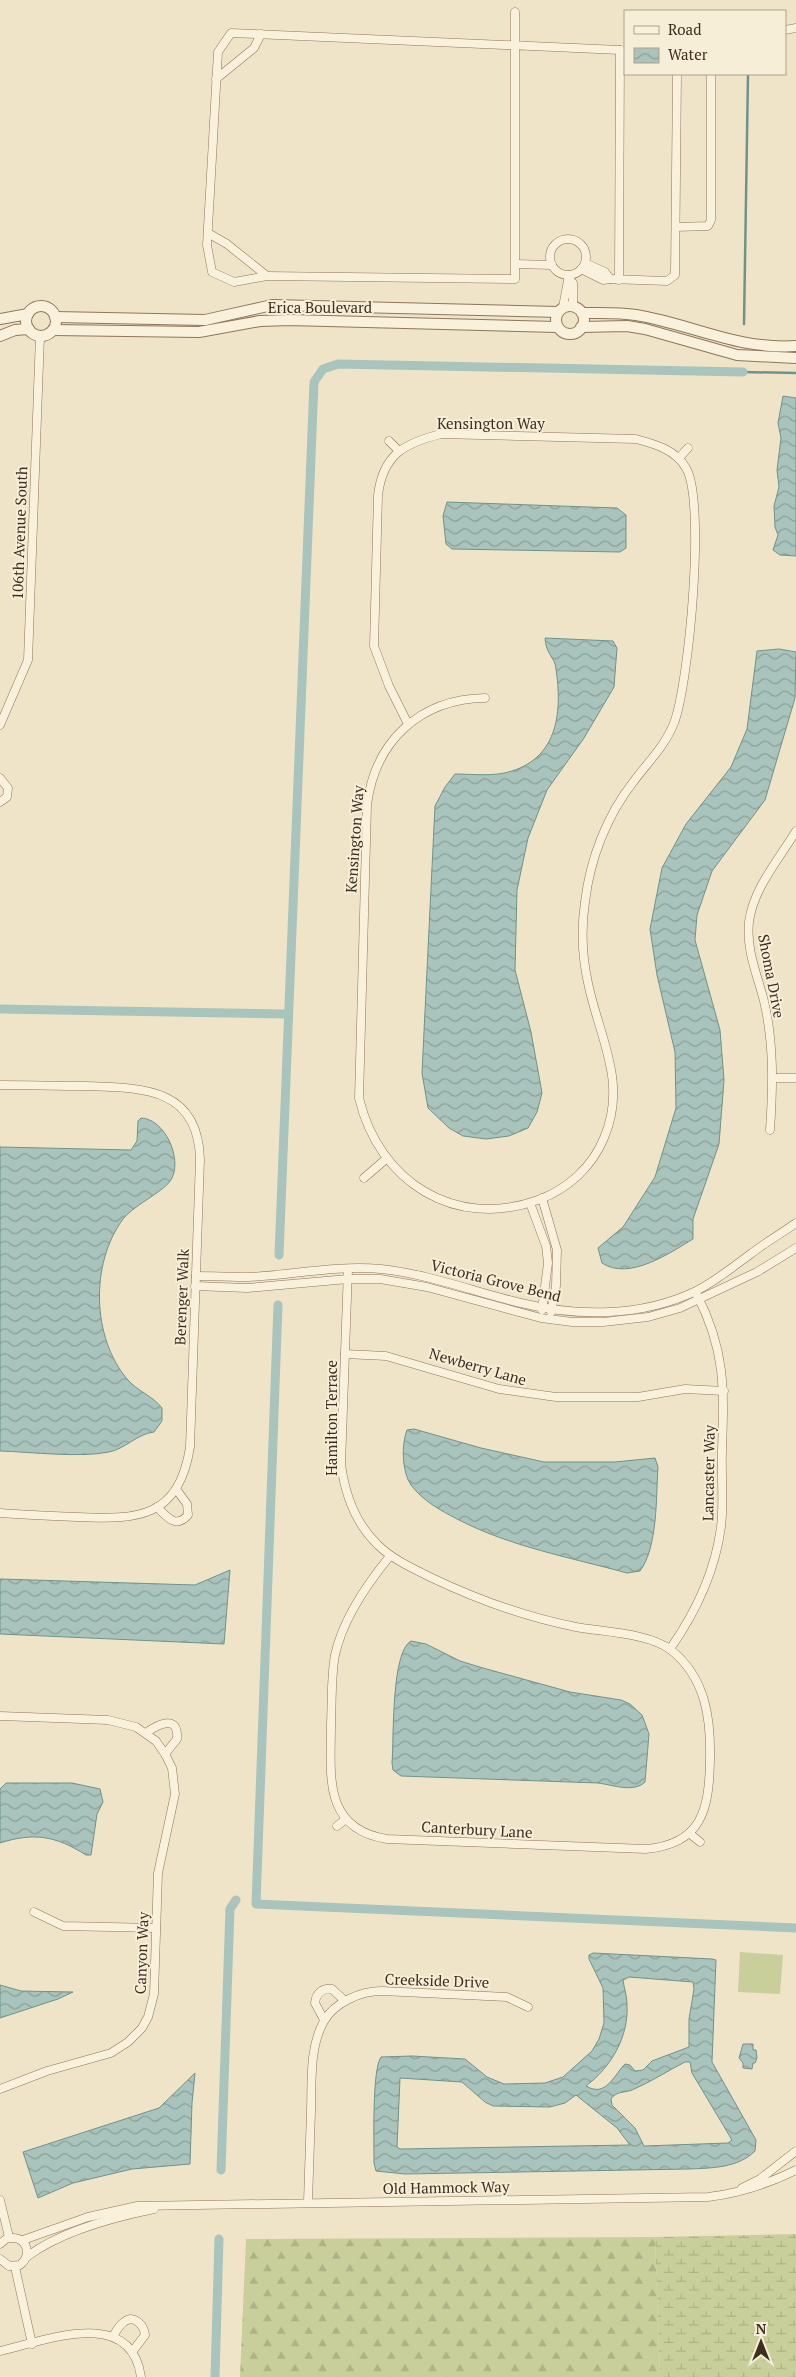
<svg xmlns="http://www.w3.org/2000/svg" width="796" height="2377" viewBox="0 0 796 2377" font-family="'PT Serif',serif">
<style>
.forest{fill:url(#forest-firs)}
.wetland{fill:url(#wetland-marsh)}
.garden{fill:#c9cf9b}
.water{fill:url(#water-waves);stroke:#6f938a;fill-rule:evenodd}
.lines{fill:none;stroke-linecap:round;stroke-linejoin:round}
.stream{stroke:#6f938a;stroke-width:2.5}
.canal{stroke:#a9c4bc;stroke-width:9}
.minor-casing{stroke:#8d765c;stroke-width:9}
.tertiary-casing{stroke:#8d765c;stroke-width:12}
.minor{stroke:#faf1dc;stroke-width:8}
.tertiary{stroke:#faf1dc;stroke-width:10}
.labels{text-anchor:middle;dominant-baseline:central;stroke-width:4;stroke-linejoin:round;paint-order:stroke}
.street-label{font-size:15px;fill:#3d2e20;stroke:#f7eed8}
</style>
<defs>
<pattern id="forest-firs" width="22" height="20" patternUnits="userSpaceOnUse" patternTransform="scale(1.25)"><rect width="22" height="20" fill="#c9cf9b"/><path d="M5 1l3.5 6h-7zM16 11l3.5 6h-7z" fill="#aeb285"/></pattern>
<pattern id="wetland-marsh" width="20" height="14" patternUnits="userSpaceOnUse" patternTransform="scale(1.25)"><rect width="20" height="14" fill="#c9cf9b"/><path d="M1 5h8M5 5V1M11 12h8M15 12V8" fill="none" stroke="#aeb285"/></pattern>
<pattern id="water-waves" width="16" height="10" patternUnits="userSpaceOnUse" patternTransform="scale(1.25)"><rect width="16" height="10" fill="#a9c4bc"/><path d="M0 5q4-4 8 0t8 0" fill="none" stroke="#8ba098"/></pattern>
</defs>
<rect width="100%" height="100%" fill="#f0e4c8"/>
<path class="forest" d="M655 2237 660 2377H240L246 2239Z"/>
<path class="wetland" d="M796 2234V2377H660L655 2237Z"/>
<path class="garden" d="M740 1952 783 1955 780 1994 738 1992Z"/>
<g class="water">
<path d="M783 396 796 398V556L780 555 773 550 778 535 775 527 774 506 779 487 777 470 781 438 778 423Z"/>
<path d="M447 502 617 508 626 515V548L620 552 452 549 446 544 443 516Z"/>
<path d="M545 638 613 641 617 648 614 687 584 738 547 790 528 838 517 890 515 970 531 1032 542 1093 537 1112 528 1128 509 1136 486 1139 463 1136 449 1128 428 1108 422 1073 435 806 445 787 455 774C474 774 494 777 512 771 559 756 562 710 556 669 555 657 546 655 545 638Z"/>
<path d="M779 649 796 652 795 698 765 800 712 871 697 915 695 940 720 1030 724 1080 719 1144 693 1219V1239C670 1253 629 1281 602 1263L598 1248 623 1227 655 1177 676 1108 675 1052 657 975 650 929 662 868 686 824 731 767 747 729 757 651Z"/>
<path d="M141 1118C165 1119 182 1158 172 1178 166 1191 135 1204 123 1219 90 1264 92 1337 127 1379 137 1391 153 1396 162 1408V1421L154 1432C137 1434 125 1449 109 1452 80 1458 31 1452 0 1451V1147L131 1150 137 1141 138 1121Z"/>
<path d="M414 1429 481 1448 544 1462H615L655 1458 658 1467C656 1496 658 1547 640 1571L627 1573C569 1557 511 1547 457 1519 440 1510 423 1501 411 1485 402 1472 401 1445 407 1430Z"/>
<path d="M230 1570 224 1644 0 1634V1579L195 1585Z"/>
<path d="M411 1641 426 1644 460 1661 483 1668 570 1692 621 1700 630 1704 642 1715 649 1734 645 1782C634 1793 613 1785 598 1783L401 1776 393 1770 392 1763C394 1738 391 1652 411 1641Z"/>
<path d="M6 1783H72L100 1789 103 1802 97 1814 91 1855H86C56 1836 34 1832 0 1843V1789Z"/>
<path d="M593 1953 712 1959 716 1960 712 2062 756 2140 755 2151C738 2168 712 2168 689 2169L405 2174 376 2171 374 2163C374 2143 372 2069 381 2057L412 2056 465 2059 487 2077 504 2084 545 2083 563 2077 592 2051 599 2039 604 2023 603 1988 589 1959V1955ZM629 1977 693 1982 694 1989 689 2019V2047L652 2061 643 2070 635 2071 630 2065 625 2064C614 2075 606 2098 586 2086 611 2067 629 2037 627 2004 627 1996 624 1988 623 1980ZM685 2062H690L692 2073 732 2140 728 2143 644 2146 635 2128 612 2105 611 2099C616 2091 624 2093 632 2090 651 2082 667 2071 685 2062ZM400 2078 462 2082 485 2102 493 2106 550 2107 565 2103 576 2095 617 2128 630 2145 400 2149 397 2147Z"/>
<path d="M0 1985 21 1991 73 1992 58 1999 0 2018Z"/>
<path d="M743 2044H753V2050H756L757 2058 755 2063H753L752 2069 743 2068V2063L739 2058Z"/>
<path d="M195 2073 192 2103 190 2164 132 2169 73 2183 38 2198 23 2152 159 2108Z"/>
</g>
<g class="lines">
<g class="stream">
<path d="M744 324 748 74"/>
<path d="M743 372 796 373"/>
</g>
<g class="canal">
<path d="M0 1009 288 1014"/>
<path d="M279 1255 314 382 323 369 338 364 743 372"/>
<path d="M278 1305 256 1904 796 1928"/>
<path d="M221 2170 230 1909 236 1900"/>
<path d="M215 2377 219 2239"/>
</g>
<defs>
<g id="minor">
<path d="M515 12V279L267 276 234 282 212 272 207 245 218 52 231 33 620 50"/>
<path d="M785 30 796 28"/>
<path d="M216 79 254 48 261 34"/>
<path d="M676 227 708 226 711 220V74"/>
<path d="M208 233 227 244 267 276"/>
<circle cx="568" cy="257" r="18"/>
<path d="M516 264 552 265"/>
<path d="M581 269 603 280 610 279 605 272 585 263"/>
<path d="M569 279 573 283V306"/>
<path d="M610 279 667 281 675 275 677 74"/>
<path d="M619 280 620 50 624 51"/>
<path d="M563 307 569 275"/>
<path d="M389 441 398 450"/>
<path d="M679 458 688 448"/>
<path d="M408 724 389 686 374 646 378 495C383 454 405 443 441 434L636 439C655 444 676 450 686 468 706 501 689 684 674 723 665 746 648 762 634 781 607 815 590 859 585 902 581 929 582 956 588 983 599 1037 628 1082 604 1138 592 1167 568 1189 538 1200 455 1230 379 1182 359 1098L367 805C375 741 420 699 485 698"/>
<path d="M0 725 28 660 40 336"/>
<path d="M0 778 8 788 7 797 0 802"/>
<path d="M773 1078H796"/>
<path d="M0 1085C28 1085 56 1086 85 1086 140 1088 198 1086 200 1159L190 1447C179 1518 138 1520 77 1517 51 1516 26 1515 0 1513"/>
<path d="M770 1130C773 1086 774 1044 764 1001 757 974 746 950 749 922 753 889 779 859 796 831"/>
<path d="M364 1178 386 1159"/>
<path d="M542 1198 557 1250 556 1286 551 1312"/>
<path d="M530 1203 546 1246 548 1263 542 1310"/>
<path d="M348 1269 341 1464C345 1495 355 1523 378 1545 392 1559 412 1568 430 1577 476 1599 525 1617 576 1627 603 1632 649 1633 671 1650 706 1678 711 1719 710 1760 709 1808 703 1844 646 1849L387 1839C322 1829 331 1774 331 1724 332 1702 331 1676 335 1655 343 1618 367 1584 390 1556"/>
<path d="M196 1276C213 1276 231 1277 249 1277 292 1275 337 1265 381 1269 429 1274 474 1292 521 1303 578 1317 642 1317 696 1291 716 1281 734 1266 752 1253 766 1242 782 1233 796 1223"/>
<path d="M195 1286 247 1288 348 1279H380L427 1287 541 1318 572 1322H603L648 1317 680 1308 757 1272 796 1248"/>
<path d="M345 1354 386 1356 499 1389 556 1397H638L685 1389 724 1391"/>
<path d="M157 1507C167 1517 176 1529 188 1515L187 1504 176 1489"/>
<path d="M670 1649C696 1612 715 1572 721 1527 724 1503 721 1476 722 1451 724 1390 726 1351 697 1295"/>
<path d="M0 1716 108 1720 136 1727 156 1741 165 1754 172 1768 175 1794 158 1873 154 1994 148 2017 142 2028 128 2042 111 2053 47 2071 0 2089"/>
<path d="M146 1733C158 1724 179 1714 177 1739L165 1754"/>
<path d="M337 1826 346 1819"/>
<path d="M689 1833 700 1842"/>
<path d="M34 1912 63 1926 156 1928"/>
<path d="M324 2020 315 2003C316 1993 322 1988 332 1989L345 2001"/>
<path d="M742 2188 760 2179 796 2151"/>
<path d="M0 2200 9 2237"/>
<path d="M308 2202C309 2172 310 2141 311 2111 312 2081 309 2048 324 2021 335 2002 361 1991 382 1991L507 1997 528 2007"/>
<path d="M23 2240 88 2217 137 2206 708 2197C740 2193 768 2184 796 2170"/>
<path d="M0 2244 6 2239C24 2233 35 2253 20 2265L9 2266 0 2259"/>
<path d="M28 2256C60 2232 115 2217 154 2209"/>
<path d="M15 2267 32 2344"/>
<path d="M113 2336C116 2332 119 2325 124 2322 134 2314 144 2325 145 2335L132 2352"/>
<path d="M0 2351C45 2341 131 2305 141 2377"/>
</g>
<g id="tertiary">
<circle cx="570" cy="320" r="14"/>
<circle cx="41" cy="321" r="15"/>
<path d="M582 313C600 313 618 312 636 315 691 324 738 350 796 346"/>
<path d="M55 317 205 320 272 305 558 312"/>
<path d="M0 319 28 314"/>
<path d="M581 327 627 326 645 329 737 355 796 358"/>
<path d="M53 330 199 332 260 321 289 320 557 327"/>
<path d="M0 336 15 330 29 329"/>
</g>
</defs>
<use href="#minor" class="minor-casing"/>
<use href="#tertiary" class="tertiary-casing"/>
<use href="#minor" class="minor"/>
<use href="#tertiary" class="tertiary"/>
</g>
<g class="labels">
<g class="street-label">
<text x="320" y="307">Erica Boulevard</text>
<text x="491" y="423">Kensington Way</text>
<text transform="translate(19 533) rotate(-88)">106th Avenue South</text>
<text transform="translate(354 839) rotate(-86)">Kensington Way</text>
<text transform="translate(772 976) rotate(79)">Shoma Drive</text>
<text transform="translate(496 1280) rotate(14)">Victoria Grove Bend</text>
<text transform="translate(181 1297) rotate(-88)">Berenger Walk</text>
<text transform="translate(478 1366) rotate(16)">Newberry Lane</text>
<text transform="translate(331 1418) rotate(-90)">Hamilton Terrace</text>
<text transform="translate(708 1473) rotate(-89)">Lancaster Way</text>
<text transform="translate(477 1829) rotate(3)">Canterbury Lane</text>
<text transform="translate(141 1953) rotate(-88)">Canyon Way</text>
<text transform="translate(437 1980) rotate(2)">Creekside Drive</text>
<text transform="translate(446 2187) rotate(-1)">Old Hammock Way</text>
</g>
</g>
<rect x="624" y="10" width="162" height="65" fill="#f7eed8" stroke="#ada18e"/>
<rect x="634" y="26" width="25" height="8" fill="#faf1dc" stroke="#ada18e"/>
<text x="668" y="35" font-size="15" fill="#3d2e20">Road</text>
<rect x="634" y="48" width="25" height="15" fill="url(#water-waves)" stroke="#ada18e"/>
<text x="668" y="60" font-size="15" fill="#3d2e20">Water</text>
<g transform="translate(761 2342)" stroke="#f7eed8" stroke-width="4" paint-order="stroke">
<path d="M0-4L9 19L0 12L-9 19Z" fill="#3d2e20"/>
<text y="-8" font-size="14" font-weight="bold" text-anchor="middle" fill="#3d2e20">N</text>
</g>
</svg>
